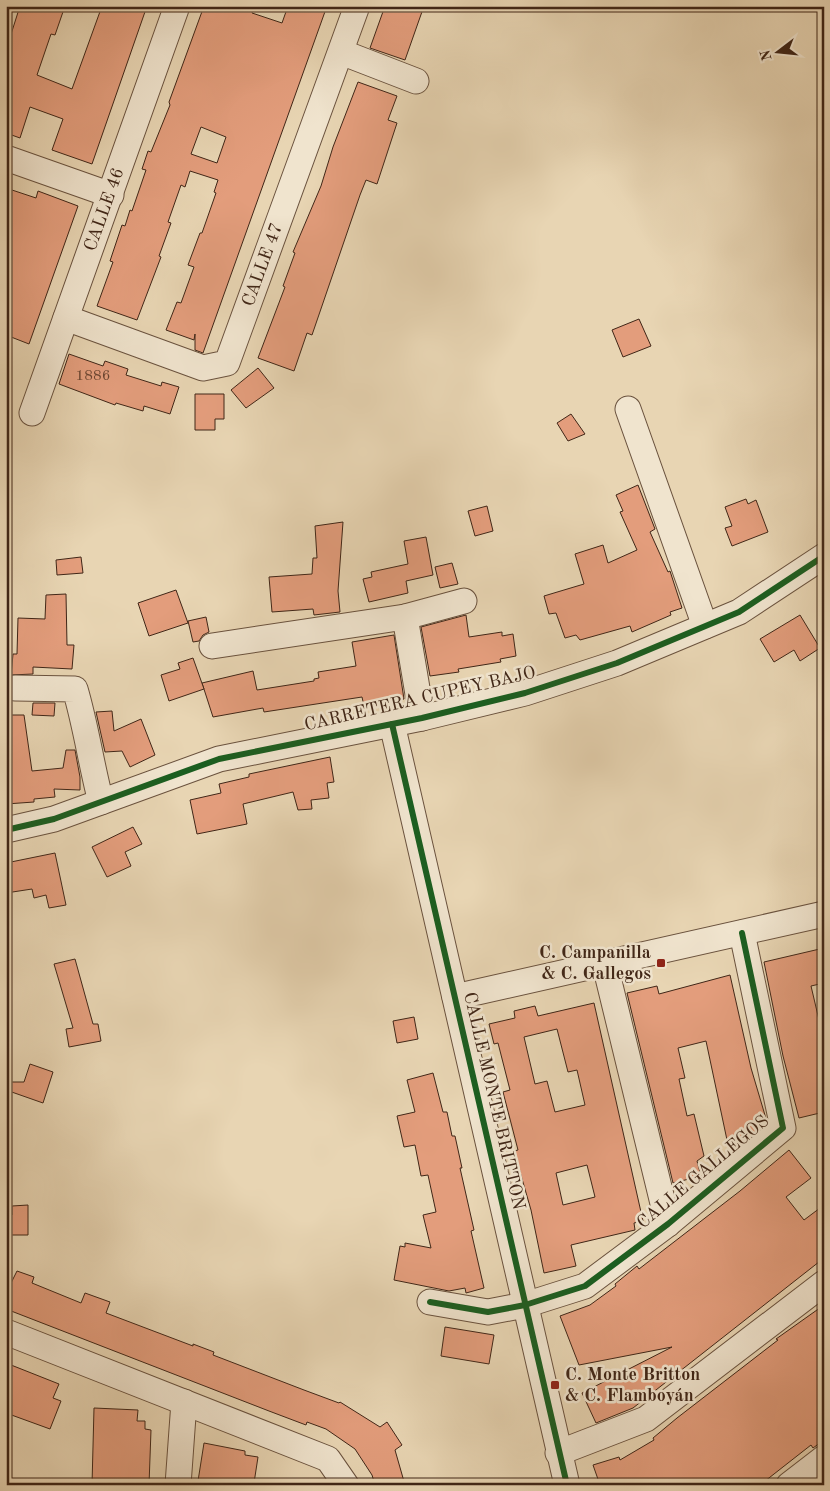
<svg xmlns="http://www.w3.org/2000/svg" width="830" height="1491" viewBox="0 0 830 1491" font-family="'Old Standard TT',serif">
<style>
.building{fill:#e39d7c;stroke:#402617;fill-rule:evenodd}
.lines{fill:none;stroke-linecap:round;stroke-linejoin:round}
.minor-casing{stroke:#6a523e;stroke-width:27}
.minor{stroke:#f0e4ce;stroke-width:25}
.cycleway-casing{stroke:#f0e4ce;stroke-width:9}
.cycleway{stroke:#1b5e20;stroke-width:6}
.poi-dot{fill:#8f2418;stroke:#f0e4ce;stroke-width:2}
.labels{text-anchor:middle;dominant-baseline:central;stroke-width:5;stroke-linejoin:round;paint-order:stroke}
.number-label{font-size:15px;fill:#694430}
.street-label{font-size:18px;fill:#402617;stroke:#f0e4ce}
.poi-label{font-size:18px;font-weight:bold;fill:#402617;stroke:#f0e4ce;text-anchor:end}
</style>
<rect width="100%" height="100%" fill="#e8d5b3"/>
<filter id="stains"><feTurbulence type="fractalNoise" baseFrequency=".004" numOctaves="4"/><feColorMatrix values="0 0 0 0 .2 0 0 0 0 .09 0 0 0 0 .02 0 0 0 .5 -.17"/></filter>
<radialGradient id="worn" r=".72"><stop offset=".6" stop-color="#630" stop-opacity="0"/><stop offset="1" stop-color="#630" stop-opacity=".3"/></radialGradient>
<g class="building">
<path d="M20 6H65L55 35 51 34 37 75 72 89 102 6H147L92 164 52 150 63 119 30 107 20 138 6 133V50Z"/>
<path d="M204 6H254L252 13 282 23 288 6H327L203 353 195 350V334L194 340 166 330 177 302 181 303 194 267 188 265 200 233H202L216 193 214 192 218 180 190 171 185 187 181 185 168 222 171 223 159 256 161 257 137 320 97 306 113 262 110 261 122 225 125 226 130 210 132 211 146 170 142 169 148 151 151 152 170 105 169 102ZM201 127 226 137 217 163 191 154Z"/>
<path d="M385 6H424L405 60 370 48Z"/>
<path d="M358 82 397 96 388 120 397 123 377 184 366 180 360 195 312 335 307 333 294 371 258 358 285 287 283 286 295 253 293 252 321 186 333 147Z"/>
<path d="M6 188 36 198 38 191 78 206 29 344 6 335Z"/>
<path d="M639 319 651 346 623 357 612 330Z"/>
<path d="M69 354 103 366 105 361 128 369 126 375 161 386 162 382 179 387 170 414 144 406 143 411 116 403 115 405 59 384Z"/>
<path d="M258 368 274 388 246 408 231 390Z"/>
<path d="M195 394H224V419H215V430H195Z"/>
<path d="M571 414 585 434 568 441 557 423Z"/>
<path d="M638 485 655 529 650 532 668 572 670 571 682 608 670 612 671 615 632 632 630 626 580 640 576 635 565 638 556 613 549 614 544 596 584 584 575 554 603 545 608 563 637 550 620 512 623 511 616 495Z"/>
<path d="M746 499 748 504 756 500 768 532 732 546 725 528 732 526 725 507Z"/>
<path d="M487 506 493 531 475 536 468 511Z"/>
<path d="M343 522 338 591 340 612 314 615 313 609 272 612 269 577 312 574 313 558H317L315 526Z"/>
<path d="M426 537 433 575 406 581 408 593 369 602 363 579 372 577 371 572 408 564 404 541Z"/>
<path d="M81 557 83 573 57 575 56 560Z"/>
<path d="M452 563 458 584 440 588 435 567Z"/>
<path d="M176 590 188 623 149 636 138 603Z"/>
<path d="M66 594 67 645H74L72 669 33 667V674L11 675 13 654H17L18 618 45 619 46 595Z"/>
<path d="M466 615 469 637 502 632V636L513 634 516 656 500 659 501 662 458 669 459 672 430 676 421 627Z"/>
<path d="M800 615 820 648 800 661 794 650 774 662 760 639Z"/>
<path d="M206 617 209 632 203 635 199 641 193 642 188 621Z"/>
<path d="M394 635 404 699 364 706 362 697 264 712 263 708 213 717 202 683 253 671 257 690 314 681V679L319 678 318 672 356 666 352 642Z"/>
<path d="M193 658 204 689 169 701 161 675 180 669 178 663Z"/>
<path d="M33 703H55L54 716 32 715Z"/>
<path d="M112 711 114 731 141 719 155 755 130 767 122 751 105 752 96 712Z"/>
<path d="M7 715H24L32 771 63 768 66 750H75L80 777V790L54 789 55 797 34 799V802L6 804V736H8Z"/>
<path d="M330 757 334 782 327 783 329 798 311 800 312 809 298 810 293 792 243 804 247 824 197 834 190 800 221 793 219 784 249 777V774Z"/>
<path d="M133 827 142 844 125 852 131 866 107 877 92 847Z"/>
<path d="M55 853 66 905 49 908 46 895 34 898 32 889 6 893V863Z"/>
<path d="M824 948V983L811 986 819 1020 824 1019V1112L799 1118 783 1056 764 962Z"/>
<path d="M75 959 93 1024H98L101 1041 69 1047 66 1029 73 1028 54 964Z"/>
<path d="M730 975 751 1068 767 1122 754 1133 727 1140 706 1041 678 1048 685 1078 679 1079 687 1116 694 1114 704 1156 697 1161 701 1176 673 1183 627 993 657 986 659 994Z"/>
<path d="M594 1003 643 1221 634 1223 635 1230 571 1245 576 1266 544 1273 531 1210 514 1151 518 1150 503 1092 510 1090 498 1043 494 1044 489 1024 515 1018 514 1011 535 1006 538 1016ZM557 1029 568 1072 577 1070 585 1105 555 1112 547 1081 535 1084 524 1037ZM587 1165 595 1197 563 1205 556 1173Z"/>
<path d="M414 1017 418 1039 397 1043 393 1021Z"/>
<path d="M30 1064 53 1072 43 1103 6 1090V1082H24Z"/>
<path d="M433 1073 443 1112H447L452 1136H455L462 1168H460L474 1230 471 1231 484 1288 466 1293 465 1288 449 1291 394 1280 400 1246 405 1247V1243L431 1248 423 1215 436 1212 428 1175 421 1176 415 1145 404 1147 397 1116 415 1112 407 1080Z"/>
<path d="M789 1150 811 1178 786 1197 804 1220 824 1205V1258L633 1408 596 1423 582 1393 672 1347 579 1365 560 1316 590 1305 616 1286 615 1284 637 1266 639 1269 740 1191Z"/>
<path d="M28 1205V1235H6V1215H12V1206Z"/>
<path d="M17 1271 34 1277 32 1283 81 1303 85 1293 110 1302 106 1313 193 1346V1344L214 1352 213 1355 304 1390 339 1403 340 1402 380 1427 387 1422 402 1445 395 1450 405 1485H375L372 1475 355 1449 326 1429 307 1422 306 1425 269 1411 6 1309V1282L11 1283Z"/>
<path d="M824 1305V1440L813 1448 811 1445 760 1485H600L593 1465 619 1457 620 1460 654 1440 653 1438 677 1418 778 1340 776 1339Z"/>
<path d="M445 1327 494 1335 489 1364 441 1356Z"/>
<path d="M6 1363 59 1384 53 1398 61 1401 50 1429 6 1413Z"/>
<path d="M94 1408 138 1410 137 1421H145V1429L151 1430 149 1485H92Z"/>
<path d="M204 1443 245 1451V1455L258 1457 254 1483 198 1481Z"/>
</g>
<g class="lines">
<defs>
<g id="minor">
<path d="M341 52 416 81"/>
<path d="M6 158 111 195"/>
<path id="s1" d="M66 318 203 368 227 363 357 6"/>
<path d="M628 409 705 626"/>
<path id="s2" d="M32 413 177 6"/>
<path d="M405 617 422 718"/>
<path d="M212 646 405 617 464 601"/>
<path d="M15 688 75 689C86 726 91 764 101 802"/>
<path d="M392 724 567 1485"/>
<path d="M6 830 54 819 219 759 422 718 525 693 617 663 739 612 824 556"/>
<path d="M605 965 668 1224"/>
<path d="M455 997 824 914"/>
<path d="M430 1302 488 1312 525 1305 585 1286 668 1224 783 1128 742 933"/>
<path d="M6 1332 328 1459 346 1485"/>
<path d="M558 1453 646 1419 824 1283"/>
<path d="M178 1485 184 1402"/>
<path d="M789 1485 824 1458"/>
</g>
</defs>
<use href="#minor" class="minor-casing"/>
<use href="#minor" class="minor"/>
<defs>
<g id="cycleway">
<path d="M392 724 567 1485"/>
<path d="M6 830 54 819 219 759 422 718 525 693 617 663 739 612 824 556"/>
<path d="M430 1302 488 1312 525 1305 585 1286 668 1224 783 1128 742 933"/>
</g>
</defs>
<use href="#cycleway" class="cycleway-casing"/>
<use href="#cycleway" class="cycleway"/>
</g>
<g class="poi-dot">
<rect x="656" y="958" width="10" height="10" rx="2.5"/>
<rect x="550" y="1380" width="10" height="10" rx="2.5"/>
</g>
<g class="labels">
<g class="number-label">
<text x="93" y="376">1886</text>
</g>
<g class="street-label">
<text stroke="none"><textPath href="#s2" startOffset="216">CALLE 46</textPath></text>
<text stroke="none"><textPath href="#s1" startOffset="275">CALLE 47</textPath></text>
<text transform="translate(420 699) rotate(-13)">CARRETERA CUPEY BAJO</text>
<text transform="translate(494 1101) rotate(77)">CALLE MONTE BRITTON</text>
<text transform="translate(703 1172) rotate(-40)">CALLE GALLEGOS</text>
</g>
<g class="poi-label">
<text x="651" y="953">C. Campanilla<tspan x="651" dy="21">&amp; C. Gallegos</tspan></text>
<text x="565" y="1375" text-anchor="start">C. Monte Britton<tspan x="565" dy="21">&amp; C. Flamboyán</tspan></text>
</g>
</g>
<rect width="830" height="1491" fill="none" stroke="#e8d5b3" stroke-width="25"/>
<rect x="8" y="8" width="815" height="1476" fill="none" stroke="#402617" stroke-width="2.5"/>
<rect x="12" y="12" width="805" height="1466" fill="none" stroke="#402617"/>
<g transform="translate(778 52) rotate(254)" stroke="#f0e4ce" stroke-width="4" paint-order="stroke">
<path d="M0-4L9 19L0 12L-9 19Z" fill="#402617"/>
<text y="-8" font-size="14" font-weight="bold" text-anchor="middle" fill="#402617">N</text>
</g>
<rect width="100%" height="100%" filter="url(#stains)"/>
<rect width="100%" height="100%" fill="url(#worn)"/>
</svg>
